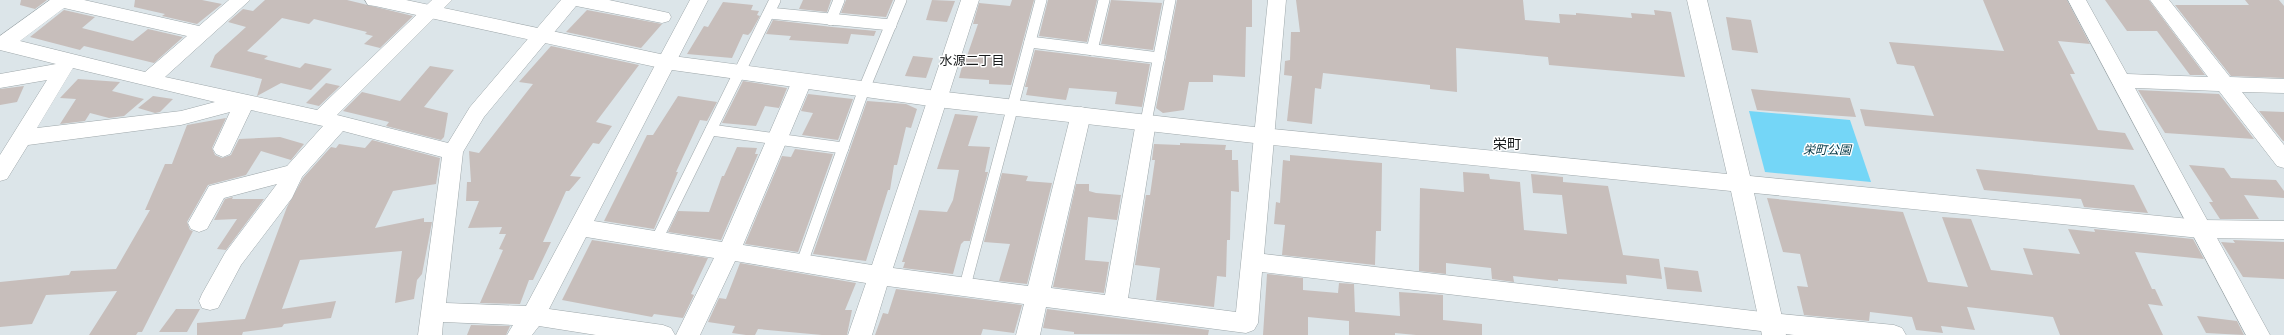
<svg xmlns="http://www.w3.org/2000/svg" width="2284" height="335" viewBox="0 0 2284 335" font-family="Georgia,'Noto Sans JP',serif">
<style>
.green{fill:#74d6f7}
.building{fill:#c7bebb}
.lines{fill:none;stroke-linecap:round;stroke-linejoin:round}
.lane-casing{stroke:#9fa8ab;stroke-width:12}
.street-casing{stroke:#9fa8ab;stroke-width:1}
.secondary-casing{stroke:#9fa8ab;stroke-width:1}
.lane{stroke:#fff;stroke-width:11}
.street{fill:#fff;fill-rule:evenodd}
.secondary{fill:#fff;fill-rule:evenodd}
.labels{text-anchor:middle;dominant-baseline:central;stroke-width:3;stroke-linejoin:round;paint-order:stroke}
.park-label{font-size:12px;font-style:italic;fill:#003543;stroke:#fff}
.neighbourhood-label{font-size:13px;fill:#181b1c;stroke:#fff}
.quarter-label{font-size:14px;fill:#181b1c;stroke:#fff}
</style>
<rect width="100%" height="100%" fill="#dce5e9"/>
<path class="green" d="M1749 111 1850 120 1871 182 1765 172Z"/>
<g class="building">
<path d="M21 0H47L35 9 20 5Z"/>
<path d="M135 0H202L222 4 197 24 162 16 165 14 134 7Z"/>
<path d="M265 0H347L413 16 380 48 364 44 373 36 365 34 367 32 314 19 309 24 282 18 247 51 268 56 264 59 300 68 305 63 332 69 311 90 281 83 257 96 262 79 210 67 215 55 246 27 228 22 243 9 253 11Z"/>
<path d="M803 0H831L827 12 799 9Z"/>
<path d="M846 0H893L886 17 841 13Z"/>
<path d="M932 0 955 1 947 22 926 20Z"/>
<path d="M1012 0H1034L1011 85 989 84V80L959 78 964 59H966L978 24H973L979 3 1010 6Z"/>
<path d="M1048 0H1097L1087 42 1039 36Z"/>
<path d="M1111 0 1162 3 1153 50 1101 44Z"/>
<path d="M1177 0H1252V27H1246L1245 77 1213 75V82H1189L1184 110 1163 113 1156 108Z"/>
<path d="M1296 0H1523L1525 20 1560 23 1559 14 1576 15V13L1632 18 1631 13 1655 15 1654 10 1671 12 1685 77 1549 65 1548 57 1456 48 1457 92 1430 89V85L1323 73 1321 89 1315 88 1312 124 1287 121 1292 76 1284 75 1285 61 1290 60 1291 32H1300Z"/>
<path d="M1983 0H2067L2090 44 2058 41 2075 74H2070L2098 130 2125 133 2134 150 1865 126 1860 109 1934 116 1914 66 1897 64 1889 42 2004 51Z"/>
<path d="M2105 0H2149L2205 75H2190L2157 31H2127Z"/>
<path d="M2245 0H2279L2284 6V78L2231 76 2175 5H2249Z"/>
<path d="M723 2 753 5 751 10 759 11 757 15 760 16 751 32 748 35 743 34 732 58 687 54 704 26 708 27Z"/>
<path d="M64 10 95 17 82 28 133 41 148 29 183 37 154 63 84 46 80 50 30 37Z"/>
<path d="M587 10 662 24 641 48 566 32Z"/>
<path d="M1726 17 1751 20 1758 53 1732 50Z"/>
<path d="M773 20 832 27 876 31 874 36 851 34 848 44 789 40 791 36 766 34Z"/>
<path d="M551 46 639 65 596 122 612 126 599 144 593 143 570 176 581 177 569 191H566L543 242H551L533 280H529L520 304 480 303 503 250 499 249 506 234H499L502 227 468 228 479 201H466L467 182H471L469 151 479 153 533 84 519 82Z"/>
<path d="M1035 50 1150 64 1142 107 1115 104 1117 92 1069 88 1066 100 1026 95 1028 87H1025Z"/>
<path d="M913 56 933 58 926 78 905 76Z"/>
<path d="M430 66 454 70 424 107 448 113 444 137 441 140 386 126 389 122 343 111 362 92 400 101Z"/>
<path d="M78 79 120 82 112 91 144 99 124 116 109 118 90 113 85 121 60 124 76 99 60 98Z"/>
<path d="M743 81 787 88 779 108 765 106 756 126 722 123Z"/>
<path d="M326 83 340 86 319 106 306 103Z"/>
<path d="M24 86 17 102 0 105V89Z"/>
<path d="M1751 89 1850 98 1856 117 1757 110Z"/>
<path d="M2138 90 2219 94 2254 139 2165 133Z"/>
<path d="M808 94 853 99 838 140 802 135 813 113 801 111Z"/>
<path d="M153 96 173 99 160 112 155 113 138 108Z"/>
<path d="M678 96 717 102 707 121 700 120 676 172H678L654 229 604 221 647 135H653Z"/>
<path d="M867 101 906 104 917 109 911 128 906 127 897 165H894L890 190H888L866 261 813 254Z"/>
<path d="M2259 111 2284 112V141H2283Z"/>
<path d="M955 114 978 116 968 146 990 147 985 172H988L970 241H964L961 244 953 274 903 268 905 262H902L919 210 947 212 953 200 959 170 937 169Z"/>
<path d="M226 118 212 148 215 155 222 158 231 155 239 139 280 137 304 144 291 160 261 151 246 175 208 185 187 222 190 230 193 231 142 332H138L136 335H89L117 291 46 295 32 324 0 327V282L69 275 71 271 116 269 150 210H145L165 164H172L187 125Z"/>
<path d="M372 140 440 158 436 184 393 191 375 228 424 218V222H432L422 274 417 280 414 299 395 303 402 251 300 260 282 309 336 301 331 318 284 324 282 327 243 332 242 335H197V323L245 319 287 207 303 178 331 147 336 148 339 144 365 148Z"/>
<path d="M1180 143 1226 145 1225 150H1232V160H1238L1239 192 1231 191 1230 240H1227L1226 277 1217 276 1214 307 1156 300 1160 268 1135 265 1146 195H1150L1155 160H1152L1154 144 1180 145Z"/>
<path d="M737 147 757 148 755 154H758L721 240 668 232 678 211 709 212 722 176H724Z"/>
<path d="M795 149 833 154 798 252 745 244 782 156 791 157Z"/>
<path d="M1290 155 1382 163 1381 231H1376L1375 265 1282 255 1285 225 1274 224 1276 202 1280 203 1283 160 1290 161Z"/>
<path d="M2189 165 2224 168 2231 178 2276 180 2284 191V198L2244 195 2259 219H2220L2209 202H2213Z"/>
<path d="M1976 169 2134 185 2148 213 2084 207 2081 199 1984 190Z"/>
<path d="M1463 172 1489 174 1490 179 1520 182 1524 230 1567 234 1562 195 1533 193 1531 174 1563 177V182L1608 186 1623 255 1659 259 1662 279 1626 275 1627 284 1558 279V281L1513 276 1514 282 1492 279 1491 268 1446 263V274L1419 271 1420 188 1464 192Z"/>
<path d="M1002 173 1028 176 1026 181 1052 183 1027 284 999 281 1010 244 984 242Z"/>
<path d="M1076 184H1089V191L1096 193 1121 195 1117 220 1088 217 1085 260 1109 262 1104 293 1053 287Z"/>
<path d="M233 197 232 199H264L226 250 217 249 237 219 214 220 225 199Z"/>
<path d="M1767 198 1903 212 1928 282 1968 287 1942 217 1971 219 1991 270 2033 275 2023 248 2080 254 2068 229 2095 232 2094 229 2193 239 2204 259 2135 252 2152 289H2155L2163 306 2148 304 2163 335H2060L2053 317 1967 307 1975 330 1941 326 1943 333 1916 330 1912 317 1870 312 1869 321 1804 315 1797 286 1808 287 1800 254 1783 252Z"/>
<path d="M592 240 708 258 691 294 694 295 683 318 654 314 652 317 562 300Z"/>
<path d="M2233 240 2284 242V279L2243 277 2221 242 2235 243Z"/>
<path d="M740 263 856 283 845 310H852L847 335H822L758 329 755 335H746L732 333 735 326 708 322 719 298 726 299Z"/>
<path d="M1664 267 1698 271 1702 292 1667 289Z"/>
<path d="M1267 274 1303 278V290L1338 293 1339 283 1354 284 1355 312 1400 316 1399 292 1443 295V320L1482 324V335H1416L1395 333V335H1349V321L1308 317V335H1263Z"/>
<path d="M896 289 1022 305 1014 333 983 329 981 335H875L883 313 888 314Z"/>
<path d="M176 309H200L187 332H159Z"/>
<path d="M1047 309 1209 330 1208 335 1074 334V332L1043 328Z"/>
<path d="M2197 316 2237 321 2244 335 2206 333Z"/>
<path d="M471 325 510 326 506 335H467Z"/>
</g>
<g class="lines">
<defs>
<g id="lane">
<path d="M769 13 891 25"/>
<path d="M831 20 839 0"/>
<path d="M1030 42 1159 58"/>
<path d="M1092 50 1104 0"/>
<path d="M1146 122 1170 0"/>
<path d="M711 130 843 148"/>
<path d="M657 239 775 0"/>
<path d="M802 263 864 89 901 0"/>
<path d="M965 286 1041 0"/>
</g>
<g id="street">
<path d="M50 0H84L199 26 229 0H250L165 77 317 110 432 0H452L337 115 448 143 470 107 561 0H609L669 13 671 17 669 21 662 23 576 6 484 117 463 152 446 303 526 306 690 0H708L594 221 722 242 792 81 795 76 802 74 809 76 812 81 743 245 872 265 961 0H979L893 268 1028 286 1071 114 1074 109 1081 107 1088 109 1091 114 1051 288 1105 295 1136 122 1139 117 1146 115 1153 117 1156 122 1128 298 1236 312 1268 0H1286L1264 254 1771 313 1894 325 1902 328 1906 335H1794L1262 272 1258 323 1254 330 1246 333 1046 307 1040 335H1016L1024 304 887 286 872 335H848L866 283 735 261 700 335H676L714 258 586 237 549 309 663 325 671 328 675 335H596L539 326 532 335H507L513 325 443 322 442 335H418L442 157 343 131 302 177 292 198 241 265 218 308 210 310 202 308 199 301 202 294 225 253 277 184 224 198 207 229 199 232 191 229 188 223 209 186 287 166 323 126 251 110 230 154 223 157 216 154 213 149 230 112 181 125 28 145 7 179 0 181V155L47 80 0 88V74L56 64 0 50V36ZM64 8 187 36 145 72 20 41ZM73 68 215 102 181 111 37 128Z"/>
<path d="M2068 0H2086L2127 74 2208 77 2150 0H2169L2230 77 2284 79V93L2242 92 2284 145V168L2277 166 2219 91 2135 88 2270 335H2246Z"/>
</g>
<path id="secondary" d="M365 0H406L665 55 937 91 1263 128 1727 174 1687 0H1707L1750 176 2200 220 2284 221V239L2200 238 1754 193 1786 335H1762L1731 191 1263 144 937 107 665 69 375 6 368 5Z"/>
</defs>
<use href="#lane" class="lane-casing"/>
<use href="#street" class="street-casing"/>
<use href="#secondary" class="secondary-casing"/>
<use href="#lane" class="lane"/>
<use href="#street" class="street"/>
<use href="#secondary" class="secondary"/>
</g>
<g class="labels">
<g class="park-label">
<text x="1827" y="148">栄町公園</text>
</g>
<g class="neighbourhood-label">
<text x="972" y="59">水源二丁目</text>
</g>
<g class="quarter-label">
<text x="1507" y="143">栄町</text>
</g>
</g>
</svg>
